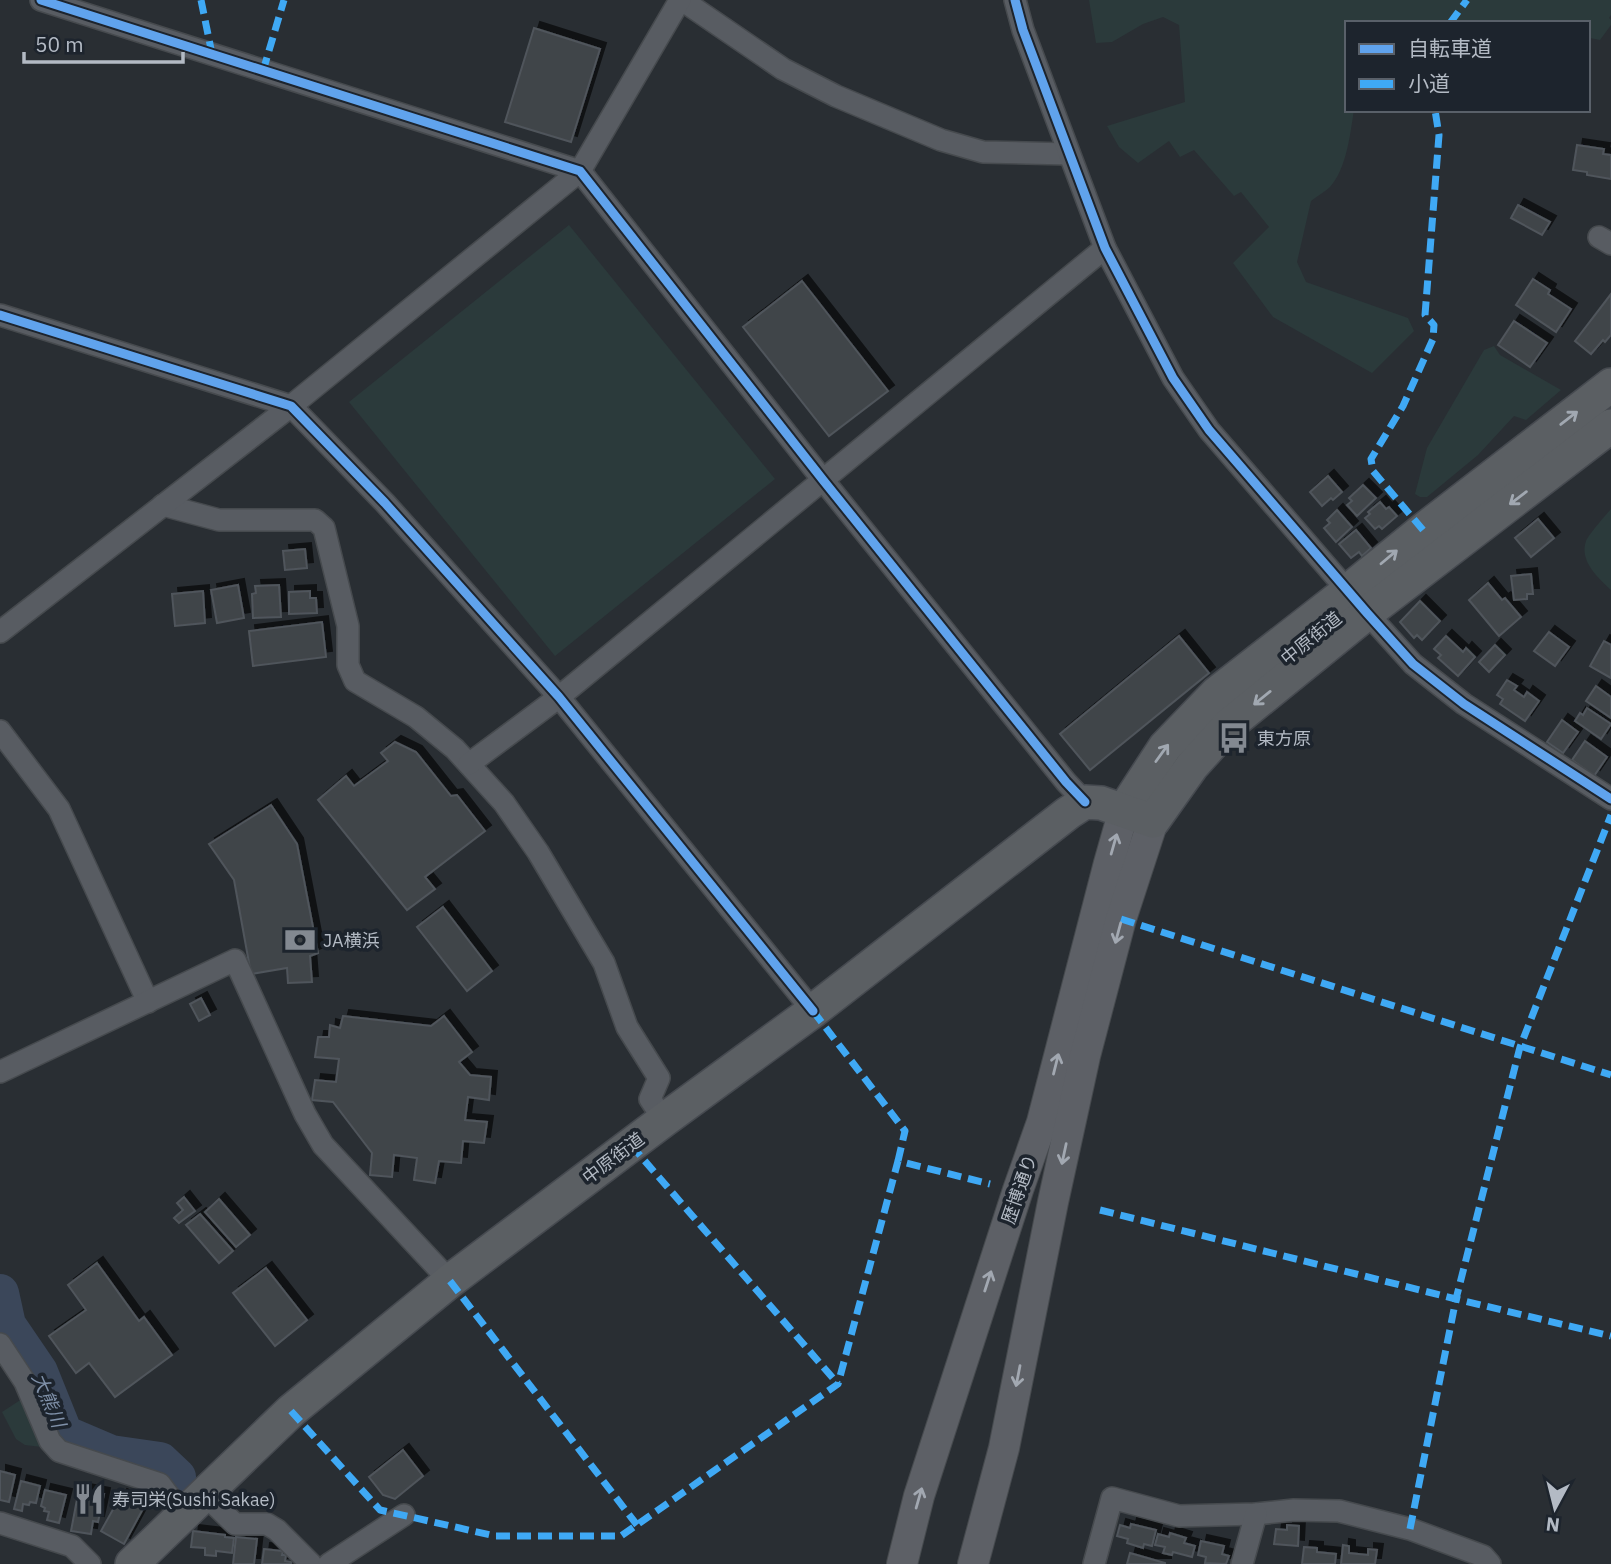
<svg xmlns="http://www.w3.org/2000/svg" width="1611" height="1564" viewBox="0 0 1611 1564" font-family="'IBM Plex Sans','Noto Sans JP',sans-serif">
<style>
.green{fill:#2b3a3b}
.lines{fill:none;stroke-linecap:round;stroke-linejoin:round}
.river{stroke:#3b475a;stroke-width:38}
.building{fill:#41454a;stroke:#50555b;stroke-width:2;filter:url(#shadow)}
.street-casing{stroke:#464a4e;stroke-width:24}
.secondary-casing{stroke:#464a4e;stroke-width:32}
.primary-casing{stroke:#464a50;stroke-width:36}
.street{stroke:#585c62;stroke-width:21}
.secondary{stroke:#5d6066;stroke-width:30}
.primary{stroke:#5b5f63;stroke-width:33}
.quiet{stroke:#3fa9f5;stroke-width:7;stroke-dasharray:14 7;stroke-linecap:butt}
.cycleway-casing{stroke:#1d242d;stroke-width:13}
.cycleway{stroke:#60a3ed;stroke-width:9}
.oneway{stroke:#a1a8b1}
.oneway2{stroke:#a2a8b1}
.labels{text-anchor:middle;dominant-baseline:central;stroke-width:7;stroke-linejoin:round;paint-order:stroke}
.street-label{font-size:18px;fill:#b3bac4;stroke:#1d242d}
.poi-label{font-size:18px;fill:#b3bac4;stroke:#1d242d;text-anchor:start}
.water-label{font-size:19px;font-style:italic;fill:#7f90a8;stroke:#1d242d}
</style>
<defs>
<filter id="shadow"><feDropShadow dx="6" dy="-6" stdDeviation="0" flood-color="#0009"/></filter>
</defs>
<rect width="100%" height="100%" fill="#292e33"/>
<g class="green">
<path d="M1089 0H1611V15L1609 18 1611 20V25L1600 40 1590 38 1588 40V23H1347V110H1354C1350 134 1347 168 1330 187 1325 192 1317 196 1311 201L1297 262 1306 282 1408 318 1414 331 1372 373 1273 317 1233 263 1269 227 1241 192 1234 196 1194 150 1180 157 1169 141 1138 163 1119 147 1107 126 1185 102 1179 25 1163 17 1143 24 1112 42 1096 43Z"/>
<path d="M569 225 775 479 555 656 349 402Z"/>
<path d="M1494 346 1500 355 1561 390 1526 420 1514 416 1478 455 1427 497H1420L1415 494 1427 448 1484 350Z"/>
<path d="M1611 509V590C1598 578 1579 561 1586 541 1589 534 1605 516 1611 509Z"/>
<path d="M25 1397 42 1447 25 1445 16 1439 2 1412Z"/>
</g>
<g class="lines">
<path class="river" d="M0 1293 7 1325 39 1372 64 1434 111 1454 160 1461 177 1477"/>
</g>
<g class="building">
<path d="M534 28 600 49 571 142 505 122Z"/>
<path d="M1577 145 1604 149 1603 154 1611 155V179L1587 175V172L1573 170Z"/>
<path d="M1518 205 1550 222 1542 235 1511 218Z"/>
<path d="M1533 279 1550 290 1548 294 1571 309 1556 332 1516 305Z"/>
<path d="M802 281 888 391 829 436 743 327Z"/>
<path d="M1611 294V335L1605 342 1603 340 1591 354 1575 341Z"/>
<path d="M1514 321 1547 343 1530 367 1498 345Z"/>
<path d="M1328 476 1342 492 1333 500 1331 498 1322 506 1310 492Z"/>
<path d="M1363 485 1376 498 1357 516 1347 505 1352 501 1349 498Z"/>
<path d="M1380 502 1386 509 1389 507 1397 516 1382 529 1379 526 1375 529 1365 518 1370 514 1368 512Z"/>
<path d="M1337 510 1352 527 1336 542 1324 528 1330 523 1327 520Z"/>
<path d="M1538 519 1554 538 1531 557 1515 538Z"/>
<path d="M1356 530 1371 548 1362 556 1359 552 1351 558 1339 544Z"/>
<path d="M305 549 307 568 285 570 283 551Z"/>
<path d="M1531 574 1533 594H1527V599L1514 600 1511 576Z"/>
<path d="M1488 583 1502 600 1505 598 1521 617 1499 636 1469 600Z"/>
<path d="M238 585 244 618 217 623 211 590Z"/>
<path d="M279 585 281 617 253 618 252 594 256 593 255 586Z"/>
<path d="M203 591 205 623 175 626 172 594Z"/>
<path d="M310 591V598H316L317 613 289 614V592Z"/>
<path d="M1420 601 1440 621 1422 640 1417 635 1414 638 1400 622Z"/>
<path d="M322 622 326 657 253 666 249 631Z"/>
<path d="M1549 632 1569 647 1555 666 1534 651Z"/>
<path d="M1179 636 1209 673 1090 770 1060 734Z"/>
<path d="M1446 636 1463 652 1466 648 1475 657 1458 676 1438 658 1441 655 1434 649Z"/>
<path d="M1604 641 1611 645V678L1590 666Z"/>
<path d="M1495 645 1505 655 1489 672 1479 662Z"/>
<path d="M1507 680 1517 686 1514 690 1524 697 1527 692 1539 701 1525 721 1500 704 1503 699 1497 695Z"/>
<path d="M1596 686 1611 697V718L1586 701Z"/>
<path d="M1587 708 1611 724 1601 739 1575 721 1580 713 1583 715Z"/>
<path d="M1562 720 1578 732 1563 753 1547 742Z"/>
<path d="M1585 741 1607 757 1594 776 1572 760Z"/>
<path d="M395 742 416 752 451 796 457 795 485 831 425 877 435 889 407 910 318 800 346 776 354 786 388 761 381 753Z"/>
<path d="M271 805 297 844 318 953 310 956 312 982 288 983 287 968 251 974 234 880 209 844Z"/>
<path d="M443 907 492 971 467 991 417 927Z"/>
<path d="M201 998 210 1015 199 1021 190 1004Z"/>
<path d="M343 1016 431 1026 444 1016 472 1052 459 1062 470 1075 491 1077 489 1100 468 1097 465 1120 487 1122 484 1143 463 1141 461 1163 439 1161 435 1183 414 1180 417 1158 394 1155 392 1177 370 1175 372 1153 333 1102 312 1100 315 1080 336 1082 339 1059 315 1057 318 1037H329L330 1025 340 1028Z"/>
<path d="M184 1197 195 1211 179 1223 174 1218 183 1210 177 1203Z"/>
<path d="M219 1199 250 1235 236 1247 205 1212Z"/>
<path d="M200 1214 233 1251 219 1263 186 1225Z"/>
<path d="M97 1263 139 1321 144 1317 172 1355 115 1397 89 1363 76 1373 49 1336 86 1310 68 1285Z"/>
<path d="M266 1268 307 1320 275 1346 233 1293Z"/>
<path d="M403 1450 423 1476 395 1499 383 1495 369 1477Z"/>
<path d="M0 1471 15 1475 9 1502 0 1500Z"/>
<path d="M21 1481 40 1486 36 1503 30 1502 29 1505 23 1504 22 1511 14 1509Z"/>
<path d="M79 1489 104 1494 98 1522 93 1521 91 1534 71 1531Z"/>
<path d="M45 1490 66 1495 59 1523 47 1520 49 1512 44 1511 45 1508 41 1506Z"/>
<path d="M121 1495 144 1507 124 1544 101 1531Z"/>
<path d="M1131 1524 1156 1530 1152 1546 1144 1544 1143 1548 1127 1543 1128 1539 1117 1536 1120 1525 1130 1528Z"/>
<path d="M1287 1525 1299 1526 1298 1546 1274 1544 1276 1529 1287 1530Z"/>
<path d="M193 1531 225 1535V1537L234 1538 232 1553 216 1551V1556L205 1555V1548L191 1547Z"/>
<path d="M1170 1533 1186 1538 1184 1543 1195 1546 1192 1557 1173 1552 1172 1555 1163 1553 1165 1547 1155 1545 1158 1534 1169 1537Z"/>
<path d="M236 1537 257 1539 254 1564H233Z"/>
<path d="M1201 1541 1224 1546 1222 1554 1229 1556 1226 1564 1205 1563 1206 1557 1198 1555Z"/>
<path d="M1343 1545 1349 1546V1553L1368 1555V1549L1377 1550 1375 1564H1341Z"/>
<path d="M1304 1547 1317 1548V1552L1336 1554 1335 1564H1302Z"/>
<path d="M264 1549 283 1551 282 1555H286L285 1561 291 1562V1564H262Z"/>
<path d="M1130 1553 1165 1563V1564H1127Z"/>
</g>
<g class="lines">
<defs>
<g id="street">
<path d="M41 0 580 171 823 480 1066 782 1085 802"/>
<path d="M682 0 783 69 836 96 941 140 983 152 1069 154"/>
<path d="M1015 0 1023 30 1105 248 1173 378 1209 430 1367 613 1413 664 1464 704 1611 799"/>
<path d="M1599 237 1611 244"/>
<path d="M0 315 291 406 385 503 559 697 813 1011"/>
<path d="M163 505 219 520H315L324 528 348 626V665L355 681 416 717 455 749 504 803 538 852 604 963 627 1027 659 1078 650 1099 664 1120"/>
<path d="M0 632 291 406 580 171 680 0"/>
<path d="M0 731 59 809 148 1002"/>
<path d="M469 764 559 697 1105 248"/>
<path d="M0 1072 235 960 305 1114 323 1145 450 1281"/>
<path d="M0 1344 25 1382 50 1441 59 1451 160 1484 183 1515"/>
<path d="M204 1494 235 1524H267L277 1530 311 1564"/>
<path d="M0 1523 72 1546 90 1564"/>
<path d="M329 1564 404 1515"/>
<path d="M1094 1564 1112 1498 1179 1516 1256 1514 1294 1510 1339 1511 1410 1529 1483 1556 1490 1564"/>
<path d="M1242 1564 1256 1514"/>
</g>
<g id="secondary">
<path d="M902 1564 919 1496 1018 1190 1042 1122 1109 863 1124 810"/>
<path d="M973 1564 1004 1448 1053 1202 1085 1056 1121 919 1153 821"/>
</g>
<g id="primary">
<path d="M1124 810 1165 747 1217 693 1348 591 1423 530 1611 385"/>
<path d="M132 1564 291 1411 450 1281 664 1120 813 1011 1068 813 1085 802 1101 803 1153 821 1192 766 1229 725 1367 613 1611 426"/>
</g>
</defs>
<use href="#street" class="street-casing"/>
<use href="#secondary" class="secondary-casing"/>
<use href="#primary" class="primary-casing"/>
<use href="#street" class="street"/>
<use href="#secondary" class="secondary"/>
<use href="#primary" class="primary"/>
<g class="quiet">
<path d="M201 0 212 54"/>
<path d="M1450 23 1467 0"/>
<path d="M263 71 284 0"/>
<path d="M1423 530 1373 471 1371 459 1403 406 1433 339 1434 325 1425 315 1439 135 1435 110"/>
<path d="M1121 919 1611 1075"/>
<path d="M813 1011 905 1131 898 1161"/>
<path d="M631 1145 838 1384"/>
<path d="M1100 1210 1456 1299 1611 1336"/>
<path d="M450 1281 637 1525"/>
<path d="M291 1411 380 1510 495 1536H621L838 1384 898 1161 990 1184"/>
<path d="M1410 1529 1456 1299 1520 1047 1611 815"/>
</g>
<defs>
<g id="cycleway">
<path d="M41 0 580 171 823 480 1066 782 1085 802"/>
<path d="M1015 0 1023 30 1105 248 1173 378 1209 430 1367 613 1413 664 1464 704 1611 799"/>
<path d="M0 315 291 406 385 503 559 697 813 1011"/>
</g>
</defs>
<use href="#cycleway" class="cycleway-casing"/>
<use href="#cycleway" class="cycleway"/>
</g>
<defs><path id="oneway-shaft" d="M-6 0H5M1.5-3L5.5 0L1.5 3" fill="none" stroke-width="1.6" stroke-linecap="round" stroke-linejoin="round" transform="scale(1.75)"/></defs>
<g class="oneway">
<use href="#oneway-shaft" transform="translate(1569 418) rotate(-38)"/>
<use href="#oneway-shaft" transform="translate(1518 498) rotate(143)"/>
<use href="#oneway-shaft" transform="translate(1389 557) rotate(-40)"/>
<use href="#oneway-shaft" transform="translate(1262 698) rotate(141)"/>
<use href="#oneway-shaft" transform="translate(1162 753) rotate(-54)"/>
</g>
<g class="oneway2">
<use href="#oneway-shaft" transform="translate(1114 844) rotate(-74)"/>
<use href="#oneway-shaft" transform="translate(1118 933) rotate(105)"/>
<use href="#oneway-shaft" transform="translate(1056 1064) rotate(-76)"/>
<use href="#oneway-shaft" transform="translate(1064 1154) rotate(102)"/>
<use href="#oneway-shaft" transform="translate(988 1281) rotate(-72)"/>
<use href="#oneway-shaft" transform="translate(1018 1376) rotate(101)"/>
<use href="#oneway-shaft" transform="translate(919 1498) rotate(-74)"/>
</g>
<defs>
<symbol id="bus-bare" viewBox="-9 -9 18 18"><path d="M-5-6H5V4H4V6H2V4H-2V6H-4V4H-5ZM-3.5-4V0h7V-4ZM-3.5 1.2v1.5H-2V1.2ZM2 1.2v1.5H3.5V1.2Z" fill="#838991" stroke="#1d242d" stroke-width="2.5" paint-order="stroke"/></symbol>
<symbol id="bank-bare" viewBox="-9 -9 18 18"><path d="M-6-4H6V4H-6ZM0-2.3a2.3 2.3 0 1 0 0 4.6a2.3 2.3 0 1 0 0-4.6Z" fill="#838991" stroke="#1d242d" stroke-width="2.5" paint-order="stroke"/></symbol>
<symbol id="restaurant-bare" viewBox="-9 -9 18 18"><path d="M-5-6h1v4h1v-4h1v4h1v-4h1v5L-1.5 .5V6h-2V.5L-5-1ZM5-6V6H3V1.5H1.5Q1.5-4 5-6Z" fill="#838991" stroke="#1d242d" stroke-width="2.5" paint-order="stroke"/></symbol>
</defs>
<g fill-rule="evenodd">
<use href="#bus-bare" x="1212" y="716" width="44" height="44"/>
<use href="#bank-bare" x="278" y="918" width="44" height="44"/>
<use href="#restaurant-bare" x="67" y="1477" width="44" height="44"/>
</g>
<g class="labels">
<g class="street-label">
<text transform="translate(1311 638) rotate(-39)">中原街道</text>
<text transform="translate(613 1158) rotate(-37)">中原街道</text>
<text transform="translate(1019 1189) rotate(-71)">歴博通り</text>
</g>
<g class="poi-label">
<text x="1257" y="738">東方原</text>
<text x="323" y="940">JA横浜</text>
<text x="112" y="1499">寿司栄(Sushi Sakae)</text>
</g>
<g class="water-label">
<text transform="translate(49 1400) rotate(67)">大熊川</text>
</g>
</g>
<rect x="1345" y="21" width="245" height="91" fill="#1d242d" stroke="#596069" stroke-width="2"/>
<rect x="1359" y="44" width="35" height="10" fill="#60a3ed" stroke="#596069" stroke-width="2"/>
<text x="1408" y="56" font-size="21" fill="#b3bac4">自転車道</text>
<rect x="1359" y="79" width="35" height="10" fill="#3fa9f5" stroke="#596069" stroke-width="2"/>
<text x="1408" y="91" font-size="21" fill="#b3bac4">小道</text>
<g transform="translate(1555 1508) rotate(187)" stroke="#1d242d" stroke-width="5" paint-order="stroke">
<path d="M0-5L12 26L0 18L-12 26Z" fill="#b3bac4"/>
<text y="-10" font-size="19" font-weight="bold" text-anchor="middle" fill="#b3bac4">N</text>
</g>
<path d="M24 52v10h159v-10" fill="none" stroke="#b3bac4" stroke-width="3.5"/>
<text x="35" y="52" font-size="21" fill="#b3bac4" stroke="#1d242d" stroke-width="5" paint-order="stroke">50 m</text>
</svg>
